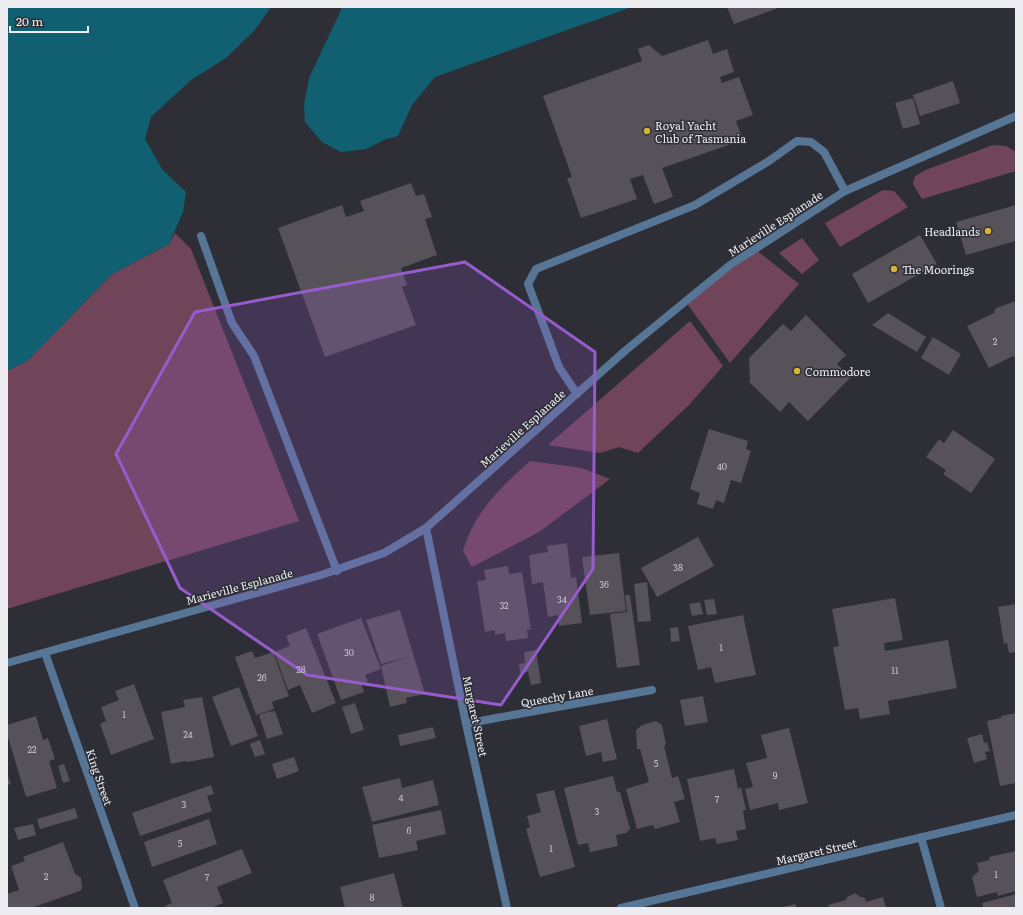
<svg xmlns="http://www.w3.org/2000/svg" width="1023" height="915" viewBox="0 0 1023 915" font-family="Literata,serif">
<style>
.green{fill:#70455a}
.water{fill:#106071}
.building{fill:#575159}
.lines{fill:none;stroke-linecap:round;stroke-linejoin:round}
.service{stroke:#577696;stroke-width:8}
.minor{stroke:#577696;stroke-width:8}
.marked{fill:#975ccc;fill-opacity:0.2;stroke:#975ccc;stroke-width:3;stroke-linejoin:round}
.poi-dot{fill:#dbb233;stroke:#2e2e36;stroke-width:1.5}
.labels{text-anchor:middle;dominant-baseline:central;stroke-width:3;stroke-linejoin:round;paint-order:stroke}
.number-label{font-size:9px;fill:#c7c5cb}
.poi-label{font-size:11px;fill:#ececf1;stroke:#2e2e36;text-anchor:start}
.street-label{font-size:11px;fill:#ececf1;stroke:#2e2e36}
</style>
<rect width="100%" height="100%" fill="#2e2e36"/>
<g class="green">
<path d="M993 145 1006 146 1016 152V171L922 199 913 184 915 176 928 169Z"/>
<path d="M883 190 894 191 908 207 840 247 825 223Z"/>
<path d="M175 233 191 249 299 521 7 609V371L27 361 112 274 169 244Z"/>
<path d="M802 238 819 260 802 274 779 253Z"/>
<path d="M755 249 799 284 730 363 686 302Z"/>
<path d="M690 321 723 366 690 404 638 453 619 447 600 453 548 445Z"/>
<path d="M530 461 582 468 610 479 539 532 472 567 463 551C475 511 500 488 530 461Z"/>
</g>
<g class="water">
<path d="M7 7H271L254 31 226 58 191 80 151 117 145 139 162 169 186 192 183 212 169 244 112 274 27 361 7 371Z"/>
<path d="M341 7H632L435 77 412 105 398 136 386 139 366 149 341 152 322 142 305 122 304 105 309 78 341 10Z"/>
</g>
<g class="building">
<path d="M727 7H781L734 24Z"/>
<path d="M708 40 713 54 727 49 734 72 720 77 722 83 739 77 753 115 736 121 743 140 662 168 673 197 654 204 643 175 630 179 637 199 581 218 567 178 572 177 543 96 642 61 638 49 649 45 662 56Z"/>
<path d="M953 81 960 103 920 116 913 95Z"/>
<path d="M913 98 920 124 903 129 895 103Z"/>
<path d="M411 183 416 196 424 194 432 217 425 219 437 255 401 268 407 285 402 287 416 325 325 357 278 228 342 205 346 217 364 211 360 201Z"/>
<path d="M1016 205V241L966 255 956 222Z"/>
<path d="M920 235 937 264 868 303 852 274Z"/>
<path d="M1016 301V359L1013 356 989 368 967 326 994 313 996 308Z"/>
<path d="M888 313 926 337 917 352 872 325Z"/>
<path d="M806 315 846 355 837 364 851 377 808 421 789 402 780 412 750 383 749 358 783 324 791 331Z"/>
<path d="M933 337 961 354 949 375 921 358Z"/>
<path d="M709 429 748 441 746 449 751 451 741 483 731 480 724 503 716 500 713 509 697 504 700 493 690 489Z"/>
<path d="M953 430 995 459 971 493 943 474 946 470 926 457 939 439 944 443Z"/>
<path d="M698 537 714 566 657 597 641 568Z"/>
<path d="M567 543 571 578 576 577 582 623 559 626 558 615 548 617 543 582 532 584 529 555 548 552 547 546Z"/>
<path d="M619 553 626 611 590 615 582 557Z"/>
<path d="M508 566 509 574 522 572 531 630 527 629 528 638 506 641 505 633 495 635V630L485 632 477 581 486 580 484 570Z"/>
<path d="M647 582 651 621 638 622 634 584Z"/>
<path d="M625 595H630L640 665 617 668 610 614 627 612Z"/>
<path d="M895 598 903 640 884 643 885 651 948 640 957 688 888 701 890 714 860 719 858 708 845 710 833 647 839 646 832 609Z"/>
<path d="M714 599 717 614 707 615 704 600Z"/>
<path d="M700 602 703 614 692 616 689 604Z"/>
<path d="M1016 604V652L1009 653 1007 643 1004 644 998 607Z"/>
<path d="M400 610 425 694 406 698 407 703 390 707 381 666 407 657 381 664 366 620Z"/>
<path d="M743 615 756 675 715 683 711 667 698 670 688 626Z"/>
<path d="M361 618 381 669 365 675 368 682 362 685 364 692 341 700 317 634Z"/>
<path d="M678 627 680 641 671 642 670 628Z"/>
<path d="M306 628 336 703 312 713 300 685 288 690 274 652 290 646 286 636Z"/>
<path d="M536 650 541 683 531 685 528 672 520 673 519 664 525 663 524 652Z"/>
<path d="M252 651 255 658 273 652 289 696 272 702 274 709 256 715 235 657Z"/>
<path d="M134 684 154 739 111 755 100 724 106 721 101 707 119 700 115 691Z"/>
<path d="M239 687 258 736 231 746 212 697Z"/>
<path d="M703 696 708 722 685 726 680 700Z"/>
<path d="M202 697 214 757 188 762 185 761 171 764 161 712 185 707 183 700Z"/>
<path d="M355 703 364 730 351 734 342 707Z"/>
<path d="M270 711 271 712 275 711 283 734 267 739 259 715Z"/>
<path d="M1016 713V783L1000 786 987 721 1001 718V716Z"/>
<path d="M36 716 43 740 48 738 55 759 49 761 57 788 26 797 7 734V725Z"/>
<path d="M607 719 617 759 603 762 601 752 586 756 579 726Z"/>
<path d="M656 721 662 725 666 744 664 746 672 778 678 776 685 799 674 802 680 822 655 829 653 825 637 829 626 789 649 782 640 749H637L636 730 642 725Z"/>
<path d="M433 727 436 738 400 746 398 735Z"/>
<path d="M789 728 808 803 779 810 778 803 750 810 745 789 753 787 746 763 767 758 761 735Z"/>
<path d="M982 734 984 743 987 742 990 751 985 752 987 759 974 763 967 738Z"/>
<path d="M260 740 265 754 255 757 250 744Z"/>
<path d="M294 757 299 771 277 779 272 764Z"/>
<path d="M64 764 70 781 63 783 58 766Z"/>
<path d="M734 769 738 789 741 787 746 810 743 811 746 829 736 831 738 840 717 844 715 838 700 841 687 779Z"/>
<path d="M7 773 11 784 7 785Z"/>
<path d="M613 776 617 792H620L630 829 626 833 616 835 618 846 590 852 588 843 578 845 564 788Z"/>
<path d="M400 778 402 788 433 780 439 805 372 822 362 787Z"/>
<path d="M211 785 214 794 207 796 212 811 140 836 132 813Z"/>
<path d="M554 790 575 867 540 877 526 829 530 827 527 816 541 812 536 794Z"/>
<path d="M75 808 78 818 40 829 37 819Z"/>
<path d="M441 810 446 834 416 841 418 850 379 858 372 825Z"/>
<path d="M209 819 217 844 152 867 144 842Z"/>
<path d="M33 824 36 835 18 840 14 828Z"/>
<path d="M63 842 75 874 81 878 82 888 80 891 31 908H7V894L19 890 11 866 25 861 23 857Z"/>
<path d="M242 849 252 873 217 887 223 903 211 908H165V906L172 903 163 880Z"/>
<path d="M1016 851V891L998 896 997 892 977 897 972 877 979 871 977 863 990 860 989 857Z"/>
<path d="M394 873 403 908H345L340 887Z"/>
<path d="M855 893 860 897 865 898 866 902 883 897 886 908H829L828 905 846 900 847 897Z"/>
<path d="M1016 894V908H983L982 903Z"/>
<path d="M796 904V908H782V907Z"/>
</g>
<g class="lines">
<g class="service">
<path d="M201 236 232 323 254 356 337 571"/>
<path d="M577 394 559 367 528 284 536 269 695 205 769 161 797 141 811 142 824 152 845 191"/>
</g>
<g class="minor">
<path d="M426 528 466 724 507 908"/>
<path d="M45 653 135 908"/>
<path d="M7 663 321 575 384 553 426 528 626 350 730 265 845 191 1016 116"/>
<path d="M466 724 496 718 652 690"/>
<path d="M921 837 941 908"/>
<path d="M621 908 1016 815"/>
</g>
</g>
<path class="marked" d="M465 262 595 352 593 569 501 705 307 675 180 588 116 454 195 312Z"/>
<g class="poi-dot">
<circle cx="647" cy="131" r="4"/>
<circle cx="988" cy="231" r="4"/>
<circle cx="894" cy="269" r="4"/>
<circle cx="797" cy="371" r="4"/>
</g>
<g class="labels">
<g class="number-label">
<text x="995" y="341">2</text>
<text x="722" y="466">40</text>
<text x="678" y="567">38</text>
<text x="604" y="584">36</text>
<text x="562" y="599">34</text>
<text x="504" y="605">32</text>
<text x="721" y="647">1</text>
<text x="349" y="652">30</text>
<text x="301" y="669">28</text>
<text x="895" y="670">11</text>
<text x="262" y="677">26</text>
<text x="124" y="714">1</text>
<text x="188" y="734">24</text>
<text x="32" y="749">22</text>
<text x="656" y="763">5</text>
<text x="775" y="775">9</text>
<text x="401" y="797">4</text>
<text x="717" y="799">7</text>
<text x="184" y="804">3</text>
<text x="597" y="811">3</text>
<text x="409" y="830">6</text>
<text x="180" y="843">5</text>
<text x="551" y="848">1</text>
<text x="996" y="874">1</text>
<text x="46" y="876">2</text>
<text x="207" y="877">7</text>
<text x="372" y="897">8</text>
</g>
<g class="poi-label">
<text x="655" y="125">Royal Yacht<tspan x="655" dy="13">Club of Tasmania</tspan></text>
<text x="980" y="231" text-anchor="end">Headlands</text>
<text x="902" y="269">The Moorings</text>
<text x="805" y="371">Commodore</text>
</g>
<g class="street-label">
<text transform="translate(775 223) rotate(-33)">Marieville Esplanade</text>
<text transform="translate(522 428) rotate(-42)">Marieville Esplanade</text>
<text transform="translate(239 586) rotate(-15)">Marieville Esplanade</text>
<text transform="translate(557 696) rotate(-10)">Queechy Lane</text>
<text transform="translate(476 716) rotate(78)">Margaret Street</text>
<text transform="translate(100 777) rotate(71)">King Street</text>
<text transform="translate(816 851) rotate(-13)">Margaret Street</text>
</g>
</g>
<rect width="1023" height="915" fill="none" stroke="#ececf1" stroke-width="16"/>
<path d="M10 26v6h78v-6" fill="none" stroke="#ececf1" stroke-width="2"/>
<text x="16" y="26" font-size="12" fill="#ececf1" stroke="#2e2e36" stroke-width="3" paint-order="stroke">20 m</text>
</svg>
